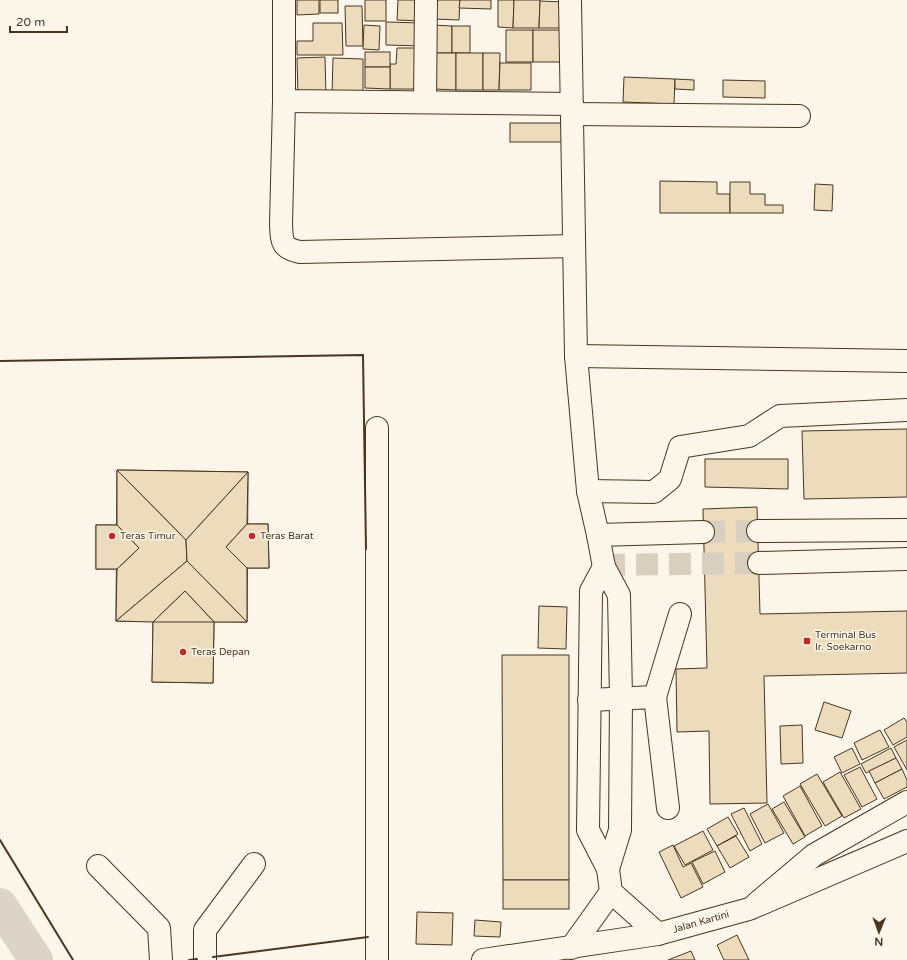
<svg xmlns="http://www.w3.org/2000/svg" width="907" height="960" viewBox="0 0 907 960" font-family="'Varela Round',sans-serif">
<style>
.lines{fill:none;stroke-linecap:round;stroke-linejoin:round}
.river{stroke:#dcd4c6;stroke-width:34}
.building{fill:#ecdcbc;stroke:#4a3520}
.minor-tunnel{stroke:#d8cfc1;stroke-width:22;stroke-dasharray:22 11;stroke-linecap:butt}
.minor-casing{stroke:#4a3520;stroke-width:24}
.major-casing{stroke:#4a3520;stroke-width:24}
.highway-casing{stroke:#4a3520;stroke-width:24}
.minor{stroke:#fbf6e9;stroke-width:22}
.major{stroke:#fbf6e9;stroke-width:22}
.highway{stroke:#fbf6e9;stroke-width:22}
.wall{stroke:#4a3520;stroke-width:2}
.poi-dot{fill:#c62828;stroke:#fbf6e9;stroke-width:1.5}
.labels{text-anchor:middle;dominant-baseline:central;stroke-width:3;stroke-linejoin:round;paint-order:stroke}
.poi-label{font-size:10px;fill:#4a3520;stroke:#fbf6e9;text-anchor:start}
.street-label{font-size:10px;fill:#4a3520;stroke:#fbf6e9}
</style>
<rect width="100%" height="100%" fill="#fbf6e9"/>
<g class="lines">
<path class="river" d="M0 905 36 960"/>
</g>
<g class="building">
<path d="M297 0H319V14L297 15Z"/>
<rect x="320" y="0" width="18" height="13"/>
<rect x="365" y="0" width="21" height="21"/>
<path d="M398 0H424L423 21 397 20Z"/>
<path d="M434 0H460L459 20 434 19Z"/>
<path d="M460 0H491V9L459 8Z"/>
<path d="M498 0H514L513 28 498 27Z"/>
<path d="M514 0H540L539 28H513Z"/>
<path d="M540 1 564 2V28H539Z"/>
<path d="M345 6H362L363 46H346Z"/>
<path d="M386 22 423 23V46L386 45Z"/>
<path d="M313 23H342L343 55H297V41H313Z"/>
<path d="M364 25 380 26 379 50 363 49Z"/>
<path d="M433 25 452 26V53H433Z"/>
<rect x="452" y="26" width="18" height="27"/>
<rect x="506" y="30" width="27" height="32"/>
<rect x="533" y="30" width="29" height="32"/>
<path d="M397 48H421V89H390V64H396Z"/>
<rect x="365" y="52" width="25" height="15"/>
<path d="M435 53H456V90L434 89Z"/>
<rect x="456" y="53" width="27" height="37"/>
<path d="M483 53H500L499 90H483Z"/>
<path d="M325 57 326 96 298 97 297 58Z"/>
<path d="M333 58 363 59V96L332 95Z"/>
<path d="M500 63H531V90H499Z"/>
<path d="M365 67H390V89L365 88Z"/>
<path d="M624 77 675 79 674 104 623 102Z"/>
<path d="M675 79 694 80V90L675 89Z"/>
<path d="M723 80 765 81V98L723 97Z"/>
<rect x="510" y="123" width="53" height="19"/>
<path d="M660 181 717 182V194H730V213H660Z"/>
<path d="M730 182H750V194H765V205H783V213H730Z"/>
<path d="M815 184 833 185 832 211 814 210Z"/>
<path d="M907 429V497L804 499 802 431Z"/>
<path d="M705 459H788V489L705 487Z"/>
<path d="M117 470 248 472 247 622 116 621Z"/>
<path d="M117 470 248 472 186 540Z"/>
<path d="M117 470 186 540 187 561 116 621 117 569 139 548 117 525Z"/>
<path d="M248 472 247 524 226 547 247 568V622L187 561 186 540Z"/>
<path d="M757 507 760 614 907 611V673L764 676 767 803 710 804 709 731 677 732 676 669 707 668 703 509Z"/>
<path d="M247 524H268L269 568H247Z"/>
<path d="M247 524H268L269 568H247L226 547Z"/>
<rect x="96" y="525" width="21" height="44"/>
<path d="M96 525H117L139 548 117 569H96Z"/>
<path d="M187 561 247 622H214L185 591 153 622 116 621Z"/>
<path d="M185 591 214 622 213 683 152 682 153 622Z"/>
<path d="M539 606 567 607 566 649 538 648Z"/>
<path d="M153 622H214L213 683 152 682Z"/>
<path d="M502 655H569V880H503Z"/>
<path d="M824 702 851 711 842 738 815 730Z"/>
<path d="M904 718 907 722V737L893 745 884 730Z"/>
<path d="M802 725 803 763 781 764 780 726Z"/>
<path d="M880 730 889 747 862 760 854 743Z"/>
<path d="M907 740V770L894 747Z"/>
<path d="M852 748 860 764 842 773 834 757Z"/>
<path d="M891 748 896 758 866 773 861 764Z"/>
<path d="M896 758 902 769 875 783 869 771Z"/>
<path d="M860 767 877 799 862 807 844 775Z"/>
<path d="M902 769 907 780V787L884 799 875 783Z"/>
<path d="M840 772 861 809 844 818 823 782Z"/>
<path d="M817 774 842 816 825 826 800 784Z"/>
<path d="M800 786 822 826 805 836 783 796Z"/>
<path d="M784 802 805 837 793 844 772 809Z"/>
<path d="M768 804 784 833 765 843 750 814Z"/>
<path d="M744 808 762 844 750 851 731 814Z"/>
<path d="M728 817 738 834 717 846 707 829Z"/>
<path d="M703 831 713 850 685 865 674 846Z"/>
<path d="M736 836 749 857 730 868 717 846Z"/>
<path d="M673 845 683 867 691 863 703 887 681 898 659 852Z"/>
<path d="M715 851 725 872 703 884 692 862Z"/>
<rect x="503" y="880" width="66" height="29"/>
<path d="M417 912 453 913 452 945 416 944Z"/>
<path d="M475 920 501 922 500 937 474 936Z"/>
<path d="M737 935 749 960H724L717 945Z"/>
<path d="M691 951 695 960H668Z"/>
</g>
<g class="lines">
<g class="minor-tunnel">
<path d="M703 532 758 531"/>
<path d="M603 565 759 563"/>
</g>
<defs>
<g id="minor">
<path d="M284 0V101L572 104"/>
<path d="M284 101 281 224C282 242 281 248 300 252L574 246"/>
<path d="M425 102 426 0"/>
<path d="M572 114 799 116"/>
<path d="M576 356 907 361"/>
<path d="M377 428V960"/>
<path d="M588 491 654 492 670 479 680 447 749 436 780 416 907 410"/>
<path d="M758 531 907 530"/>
<path d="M598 535 703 532"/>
<path d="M759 563 907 559"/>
<path d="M604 567 591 591 588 830 608 869 611 892 658 934"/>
<path d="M604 567 619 595 621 698 620 830 608 869"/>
<path d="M655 697 680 614"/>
<path d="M589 700 655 697 668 808"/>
<path d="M98 866 159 928 161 960"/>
<path d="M756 904 814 855 907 802"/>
<path d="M571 948 611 892"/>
<path d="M205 960V930L254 864"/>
</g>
<path id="major" d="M570 0 576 356 588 491 598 535 604 567"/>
<path id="highway" d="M483 960 658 934 749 909 907 841"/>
</defs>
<use href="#minor" class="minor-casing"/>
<use href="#major" class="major-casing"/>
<use href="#highway" class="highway-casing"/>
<use href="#minor" class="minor"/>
<use href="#major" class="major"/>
<use href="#highway" class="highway"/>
<g class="wall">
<path d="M0 361 363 355 366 549"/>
<path d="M0 840 73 960"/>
<path d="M213 957 368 937"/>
<path d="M189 960 197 959"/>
</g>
</g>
<g class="poi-dot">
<circle cx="112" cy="536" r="4"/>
<circle cx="252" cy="536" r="4"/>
<rect x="803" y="637" width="8" height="8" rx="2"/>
<circle cx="183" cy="652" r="4"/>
</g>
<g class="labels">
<g class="poi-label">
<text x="120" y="536">Teras Timur</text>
<text x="260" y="536">Teras Barat</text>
<text x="815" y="635">Terminal Bus<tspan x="815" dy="12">Ir. Soekarno</tspan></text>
<text x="191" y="652">Teras Depan</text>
</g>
<g class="street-label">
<text transform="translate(701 922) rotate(-16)">Jalan Kartini</text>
</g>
</g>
<g transform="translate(879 932) rotate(181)" stroke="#fbf6e9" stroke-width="3" paint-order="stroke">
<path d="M0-3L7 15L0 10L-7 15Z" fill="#4a3520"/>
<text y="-6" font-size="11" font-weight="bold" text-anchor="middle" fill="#4a3520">N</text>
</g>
<path d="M10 26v6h57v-6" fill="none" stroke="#4a3520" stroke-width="2"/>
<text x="16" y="26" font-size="12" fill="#4a3520" stroke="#fbf6e9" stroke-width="3" paint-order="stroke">20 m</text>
</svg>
